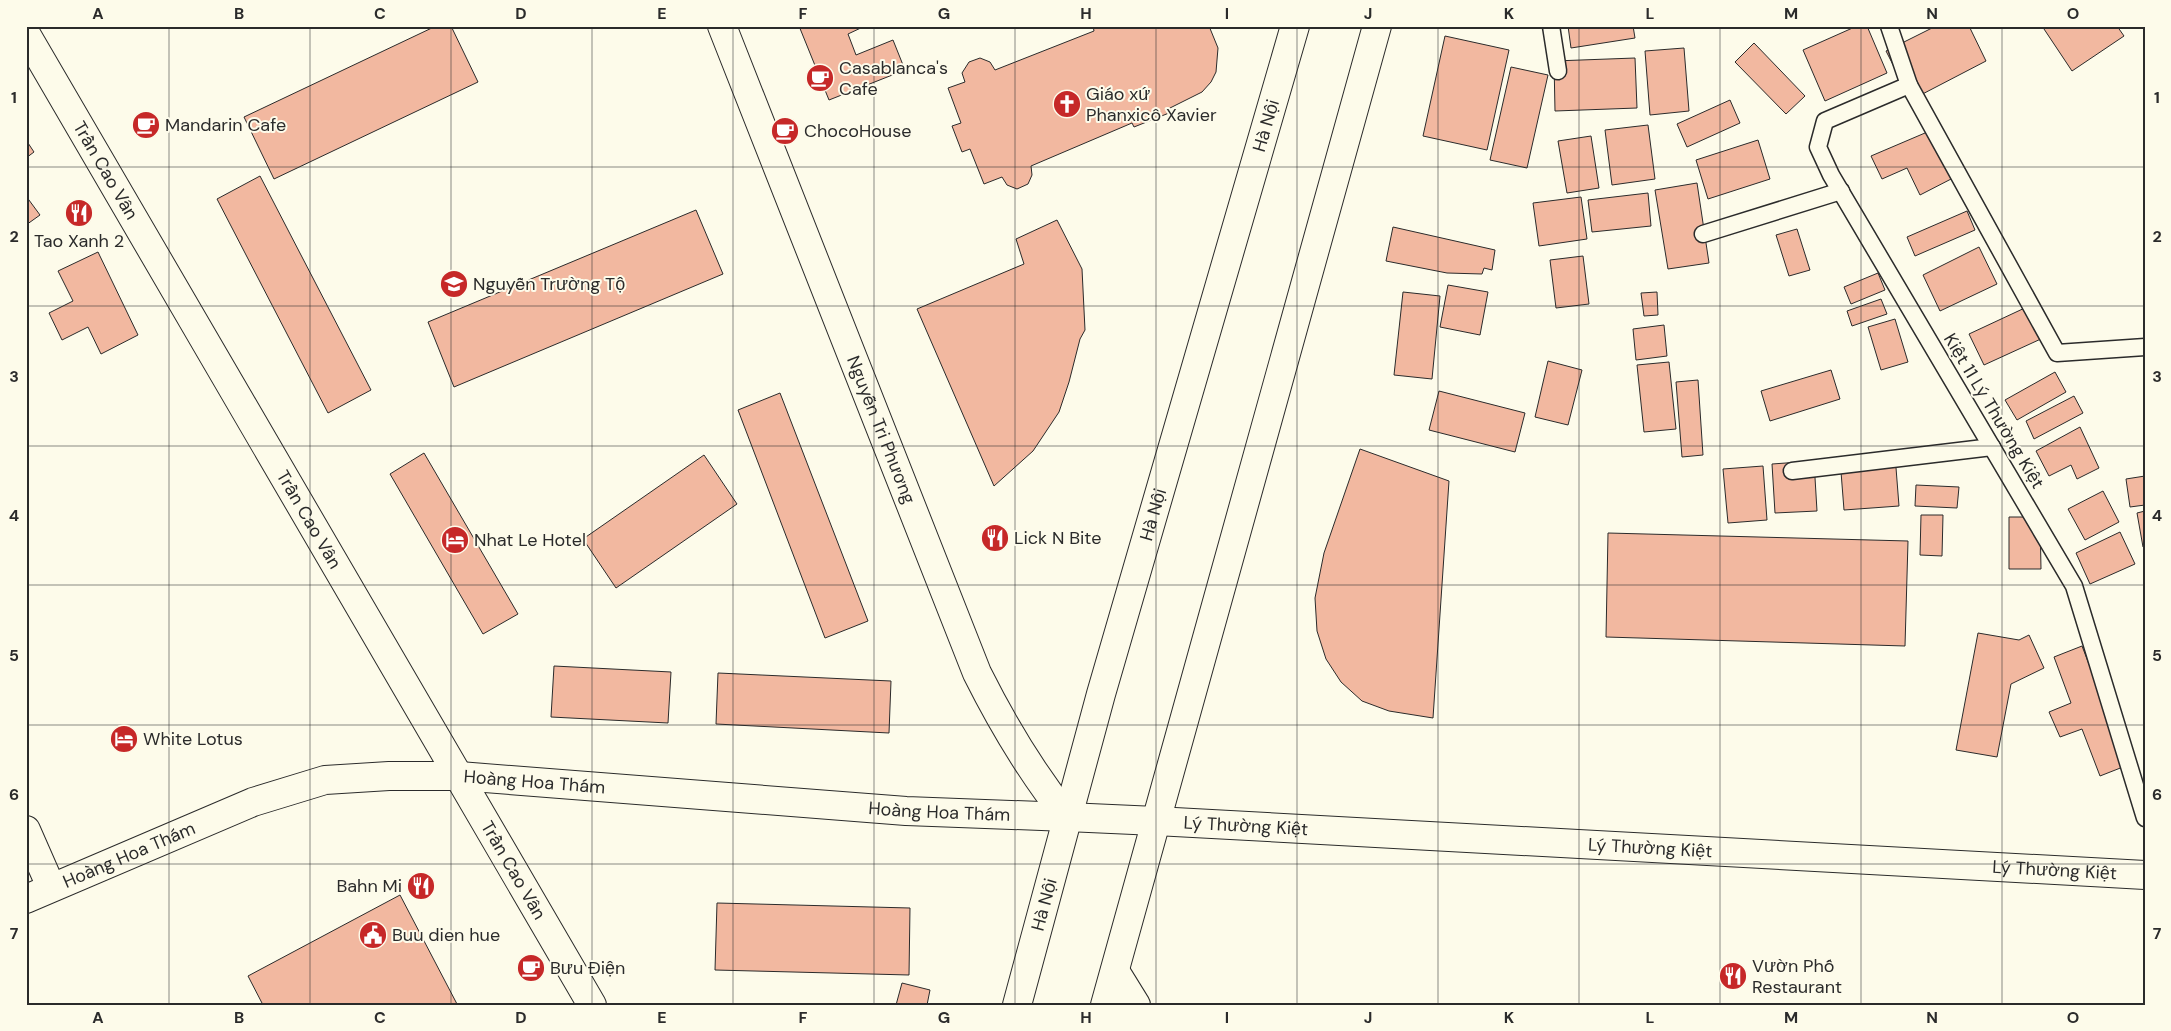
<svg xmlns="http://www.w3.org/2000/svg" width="2171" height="1031" viewBox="0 0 2171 1031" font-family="'DM Sans',sans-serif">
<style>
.building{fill:#f2b8a0;stroke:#2b2b2b}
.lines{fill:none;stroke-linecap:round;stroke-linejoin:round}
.lane-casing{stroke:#2b2b2b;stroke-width:19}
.street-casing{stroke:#2b2b2b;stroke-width:30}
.secondary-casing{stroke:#2b2b2b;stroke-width:30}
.primary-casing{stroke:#2b2b2b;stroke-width:30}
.lane{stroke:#fdfbea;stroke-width:16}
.street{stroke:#fdfbea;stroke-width:28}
.secondary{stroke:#fdfbea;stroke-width:28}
.primary{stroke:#fdfbea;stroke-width:28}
.grid{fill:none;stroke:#2b2b2b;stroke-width:1;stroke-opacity:0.55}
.labels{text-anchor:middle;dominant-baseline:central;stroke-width:4;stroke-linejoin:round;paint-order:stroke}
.poi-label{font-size:18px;fill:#2b2b2b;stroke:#fdfbea;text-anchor:start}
.street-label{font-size:18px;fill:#2b2b2b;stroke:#fdfbea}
.neatline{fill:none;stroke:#2b2b2b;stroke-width:2}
.grid-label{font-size:16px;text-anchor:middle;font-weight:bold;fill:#2b2b2b}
</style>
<rect width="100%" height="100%" fill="#fdfbea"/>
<g class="building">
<path d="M436 26H451L478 82 274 179 244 117Z"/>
<path d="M799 26H865L848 34 856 55 893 40 905 70 829 100Z"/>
<path d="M1093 26H1209L1218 48 1216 72 1211 82 1202 92 1168 109 1169 113 1134 127 1132 123 1031 166 1032 175 1028 184 1017 189 1007 185 1002 177 984 184 970 149 962 152 952 126 961 123 948 88 965 82 962 73 969 62 980 58 990 62 995 70 1094 31Z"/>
<path d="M1568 26H1633L1635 38 1571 48Z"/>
<path d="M1857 26H1867L1887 73 1825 101 1803 50Z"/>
<path d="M1936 26H1969L1986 61 1911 100 1886 51Z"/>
<path d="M2042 26H2117L2124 36 2072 71Z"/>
<path d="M1445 36 1509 50 1487 150 1423 136Z"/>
<path d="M1754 43 1805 96 1786 114 1735 62Z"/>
<path d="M1684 48 1689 111 1650 115 1645 51Z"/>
<path d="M1635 58 1637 108 1555 111 1554 61Z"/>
<path d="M1511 67 1548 75 1527 168 1490 160Z"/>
<path d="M1730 100 1740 123 1687 147 1677 124Z"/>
<path d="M1648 125 1655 179 1612 185 1605 130Z"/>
<path d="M1932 130 1955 177 1920 195 1907 168 1882 179 1871 156Z"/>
<path d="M1591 136 1599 188 1567 193 1558 141Z"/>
<path d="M26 140 34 152 26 158Z"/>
<path d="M1758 140 1770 179 1708 199 1696 160Z"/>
<path d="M260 176 371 390 328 413 217 199Z"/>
<path d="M1697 183 1709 263 1668 269 1655 190Z"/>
<path d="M1648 193 1651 226 1592 232 1588 200Z"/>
<path d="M26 196 40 215 26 225Z"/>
<path d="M1581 197 1587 239 1539 246 1533 203Z"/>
<path d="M696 210 723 274 454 387 428 322Z"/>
<path d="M1967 211 1975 230 1915 256 1907 237Z"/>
<path d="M1057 220 1082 269 1085 330 1080 339 1069 382 1059 412 1033 451 994 486 917 309 1024 264 1016 239Z"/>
<path d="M1393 227 1495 250 1492 270 1484 268 1482 274 1447 273 1386 261Z"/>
<path d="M1797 229 1810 270 1789 276 1776 235Z"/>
<path d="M1979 247 1997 284 1940 311 1923 275Z"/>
<path d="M98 252 138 335 101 354 88 327 62 340 49 313 73 301 58 271Z"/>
<path d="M1583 256 1589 304 1556 308 1550 260Z"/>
<path d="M1878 273 1885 290 1851 304 1844 287Z"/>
<path d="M1448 285 1488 292 1480 335 1440 327Z"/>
<path d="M1403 292 1440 296 1432 379 1394 375Z"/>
<path d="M1657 292 1658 315 1644 316 1641 293Z"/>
<path d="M1881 299 1887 314 1852 326 1847 311Z"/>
<path d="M2029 306 2043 338 1984 365 1969 334Z"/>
<path d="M1895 319 1908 362 1881 370 1868 327Z"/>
<path d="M1664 325 1667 356 1636 360 1633 329Z"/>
<path d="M1548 361 1582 370 1568 425 1535 417Z"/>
<path d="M1669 362 1676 429 1644 432 1637 365Z"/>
<path d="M1831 370 1840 399 1770 421 1761 391Z"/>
<path d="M2055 372 2066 392 2017 420 2005 400Z"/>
<path d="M1698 380 1703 455 1682 457 1676 382Z"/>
<path d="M1439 391 1525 413 1515 452 1429 430Z"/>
<path d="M780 393 868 621 825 638 738 410Z"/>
<path d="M2074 396 2083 413 2034 439 2026 421Z"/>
<path d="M2080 427 2099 468 2077 479 2071 465 2049 476 2036 451Z"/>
<path d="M1360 449 1449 481 1433 718 1389 711 1362 701 1341 682 1326 659 1317 631 1315 598 1324 553Z"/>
<path d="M424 453 518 614 483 634 390 474Z"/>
<path d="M704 455 737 504 616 588 583 539Z"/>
<path d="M1895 455 1899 506 1844 510 1840 459Z"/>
<path d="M1814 461 1817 511 1775 513 1772 464Z"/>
<path d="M1763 466 1767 520 1728 523 1723 469Z"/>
<path d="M2145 476V505L2130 507 2126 479Z"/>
<path d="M1916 485 1959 487 1957 508 1915 506Z"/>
<path d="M2103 491 2119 522 2085 540 2068 509Z"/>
<path d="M2145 511V546L2143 547 2137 513Z"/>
<path d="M1921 515H1943L1942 556 1920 555Z"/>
<path d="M2009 517H2040L2041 569H2009Z"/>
<path d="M2120 532 2135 564 2090 584 2076 553Z"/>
<path d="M1608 533 1908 541 1905 646 1606 637Z"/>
<path d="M1978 633 2019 640 2029 635 2044 668 2011 684 1997 757 1956 750Z"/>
<path d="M2082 646 2128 765 2100 776 2082 729 2060 737 2049 712 2071 703 2054 657Z"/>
<path d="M554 666 671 672 668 723 551 717Z"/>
<path d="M718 673 891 681 889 733 716 724Z"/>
<path d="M400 895 457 1004 263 1005 248 976Z"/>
<path d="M717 903 910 908 909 975 715 970Z"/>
<path d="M902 983 930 990 927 1005H896Z"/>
</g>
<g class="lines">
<defs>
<g id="lane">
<path d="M1551 26 1558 71"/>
<path d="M1889 26 1909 85 2057 353 2145 347"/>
<path d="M1909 85 1825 121 1818 147 1831 175 2074 586 2145 818"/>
<path d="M1703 234 1841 191"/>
<path d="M1792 471 1992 447"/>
</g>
<g id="street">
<path id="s1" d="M26 34 592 1005"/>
<path d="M26 830 51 887"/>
<path d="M1115 971 1136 1005"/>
</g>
<g id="secondary">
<path id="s2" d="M722 26 977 673C1003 725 1031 772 1067 817"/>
<path id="s3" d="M1156 821 2145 875"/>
<path id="s4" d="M26 899 253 802 325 780 389 776H459L906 811 1067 817"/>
</g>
<g id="primary">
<path d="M1067 817 1156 821"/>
<path id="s5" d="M1017 1005 1101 694 1295 26"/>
<path d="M1105 1005 1377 26"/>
</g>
</defs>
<use href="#lane" class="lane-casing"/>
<use href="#street" class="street-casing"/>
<use href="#secondary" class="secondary-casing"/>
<use href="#primary" class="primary-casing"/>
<use href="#lane" class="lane"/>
<use href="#street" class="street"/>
<use href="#secondary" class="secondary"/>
<use href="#primary" class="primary"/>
</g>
<path class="grid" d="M169 26V1005M310 26V1005M451 26V1005M592 26V1005M733 26V1005M874 26V1005M1015 26V1005M1156 26V1005M1297 26V1005M1438 26V1005M1579 26V1005M1720 26V1005M1861 26V1005M2002 26V1005M26 167H2145M26 306H2145M26 446H2145M26 585H2145M26 725H2145M26 864H2145"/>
<defs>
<symbol id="cafe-disc" viewBox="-11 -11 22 22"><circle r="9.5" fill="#c62828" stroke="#fdfbea"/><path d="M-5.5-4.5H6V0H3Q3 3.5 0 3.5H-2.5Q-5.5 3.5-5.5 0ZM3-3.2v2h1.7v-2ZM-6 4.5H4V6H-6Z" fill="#fff"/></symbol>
<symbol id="church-disc" viewBox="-11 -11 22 22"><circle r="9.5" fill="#c62828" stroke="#fdfbea"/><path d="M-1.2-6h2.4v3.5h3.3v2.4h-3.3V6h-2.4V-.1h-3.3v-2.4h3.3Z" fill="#fff"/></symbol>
<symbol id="restaurant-disc" viewBox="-11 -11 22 22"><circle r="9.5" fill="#c62828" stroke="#fdfbea"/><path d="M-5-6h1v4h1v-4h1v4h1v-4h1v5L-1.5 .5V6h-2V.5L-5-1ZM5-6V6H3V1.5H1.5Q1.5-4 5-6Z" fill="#fff"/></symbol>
<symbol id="school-disc" viewBox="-11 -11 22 22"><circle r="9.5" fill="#c62828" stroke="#fdfbea"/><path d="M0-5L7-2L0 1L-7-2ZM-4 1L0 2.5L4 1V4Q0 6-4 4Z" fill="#fff"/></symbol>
<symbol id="hotel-disc" viewBox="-11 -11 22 22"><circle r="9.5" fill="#c62828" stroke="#fdfbea"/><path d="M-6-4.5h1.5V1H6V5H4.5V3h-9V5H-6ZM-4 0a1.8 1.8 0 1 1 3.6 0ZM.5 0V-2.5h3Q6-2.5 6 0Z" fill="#fff"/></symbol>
<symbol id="civic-disc" viewBox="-11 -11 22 22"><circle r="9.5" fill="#c62828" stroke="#fdfbea"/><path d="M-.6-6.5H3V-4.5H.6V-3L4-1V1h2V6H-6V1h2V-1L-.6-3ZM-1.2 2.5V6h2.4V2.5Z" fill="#fff"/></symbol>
</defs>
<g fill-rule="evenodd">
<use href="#cafe-disc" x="804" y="62" width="32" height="32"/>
<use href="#church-disc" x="1051" y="88" width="32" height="32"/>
<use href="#cafe-disc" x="130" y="109" width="32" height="32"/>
<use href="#cafe-disc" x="769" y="115" width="32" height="32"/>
<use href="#restaurant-disc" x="63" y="197" width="32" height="32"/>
<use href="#school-disc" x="438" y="268" width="32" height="32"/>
<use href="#restaurant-disc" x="979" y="522" width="32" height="32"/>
<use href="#hotel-disc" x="439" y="524" width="32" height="32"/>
<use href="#hotel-disc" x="108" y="723" width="32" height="32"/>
<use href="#restaurant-disc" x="405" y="870" width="32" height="32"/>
<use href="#civic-disc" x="357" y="919" width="32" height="32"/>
<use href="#cafe-disc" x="515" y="952" width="32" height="32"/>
<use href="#restaurant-disc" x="1717" y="960" width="32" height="32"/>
</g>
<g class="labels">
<g class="poi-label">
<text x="839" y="68">Casablanca's<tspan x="839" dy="21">Cafe</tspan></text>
<text x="1086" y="94">Giáo xứ<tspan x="1086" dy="21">Phanxicô Xavier</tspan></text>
<text x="165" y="125">Mandarin Cafe</text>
<text x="804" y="131">ChocoHouse</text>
<text x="79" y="241" text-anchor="middle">Tao Xanh 2</text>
<text x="473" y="284">Nguyễn Trường Tộ</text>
<text x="1014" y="538">Lick N Bite</text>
<text x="474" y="540">Nhat Le Hotel</text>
<text x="143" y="739">White Lotus</text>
<text x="402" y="886" text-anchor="end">Bahn Mi</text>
<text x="392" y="935">Buu dien hue</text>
<text x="1752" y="966">Vườn Phố<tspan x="1752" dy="21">Restaurant</tspan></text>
<text x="550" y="968">Bưu Điện</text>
</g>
<g class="street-label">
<text stroke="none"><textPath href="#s5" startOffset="914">Hà Nội</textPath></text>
<text stroke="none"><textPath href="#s1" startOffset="158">Trần Cao Vân</textPath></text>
<text transform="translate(1994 411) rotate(59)">Kiệt 11 Lý Thường Kiệt</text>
<text stroke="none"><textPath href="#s2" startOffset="434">Nguyễn Tri Phương</textPath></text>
<text stroke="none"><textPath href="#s5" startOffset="509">Hà Nội</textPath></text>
<text stroke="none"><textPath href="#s1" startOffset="562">Trần Cao Vân</textPath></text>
<text stroke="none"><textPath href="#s4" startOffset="532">Hoàng Hoa Thám</textPath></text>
<text stroke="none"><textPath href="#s4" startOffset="938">Hoàng Hoa Thám</textPath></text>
<text stroke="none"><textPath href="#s3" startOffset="90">Lý Thường Kiệt</textPath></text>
<text stroke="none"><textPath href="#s3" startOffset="495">Lý Thường Kiệt</textPath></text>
<text stroke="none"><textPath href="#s4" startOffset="112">Hoàng Hoa Thám</textPath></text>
<text stroke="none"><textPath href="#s1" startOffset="968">Trần Cao Vân</textPath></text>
<text stroke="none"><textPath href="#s3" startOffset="900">Lý Thường Kiệt</textPath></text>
<text stroke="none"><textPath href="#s5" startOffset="104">Hà Nội</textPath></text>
</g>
</g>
<rect width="2171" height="1031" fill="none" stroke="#fdfbea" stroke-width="55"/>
<rect x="28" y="28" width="2116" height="976" class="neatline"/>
<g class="grid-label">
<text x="98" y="19">A</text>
<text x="239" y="19">B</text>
<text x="380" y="19">C</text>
<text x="521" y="19">D</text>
<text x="662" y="19">E</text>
<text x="803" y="19">F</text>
<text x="944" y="19">G</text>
<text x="1086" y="19">H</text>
<text x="1227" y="19">I</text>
<text x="1368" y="19">J</text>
<text x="1509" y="19">K</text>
<text x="1650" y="19">L</text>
<text x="1791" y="19">M</text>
<text x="1932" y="19">N</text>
<text x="2073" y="19">O</text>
<text x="14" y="103">1</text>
<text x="2157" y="103">1</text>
<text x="14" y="242">2</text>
<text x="2157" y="242">2</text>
<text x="14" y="382">3</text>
<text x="2157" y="382">3</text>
<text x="14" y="521">4</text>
<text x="2157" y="521">4</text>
<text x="14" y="661">5</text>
<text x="2157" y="661">5</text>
<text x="14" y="800">6</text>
<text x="2157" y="800">6</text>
<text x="14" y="939">7</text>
<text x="2157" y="939">7</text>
<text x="98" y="1023">A</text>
<text x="239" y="1023">B</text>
<text x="380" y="1023">C</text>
<text x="521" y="1023">D</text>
<text x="662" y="1023">E</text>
<text x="803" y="1023">F</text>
<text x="944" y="1023">G</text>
<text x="1086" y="1023">H</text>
<text x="1227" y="1023">I</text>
<text x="1368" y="1023">J</text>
<text x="1509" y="1023">K</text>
<text x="1650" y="1023">L</text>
<text x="1791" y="1023">M</text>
<text x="1932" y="1023">N</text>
<text x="2073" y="1023">O</text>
</g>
</svg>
